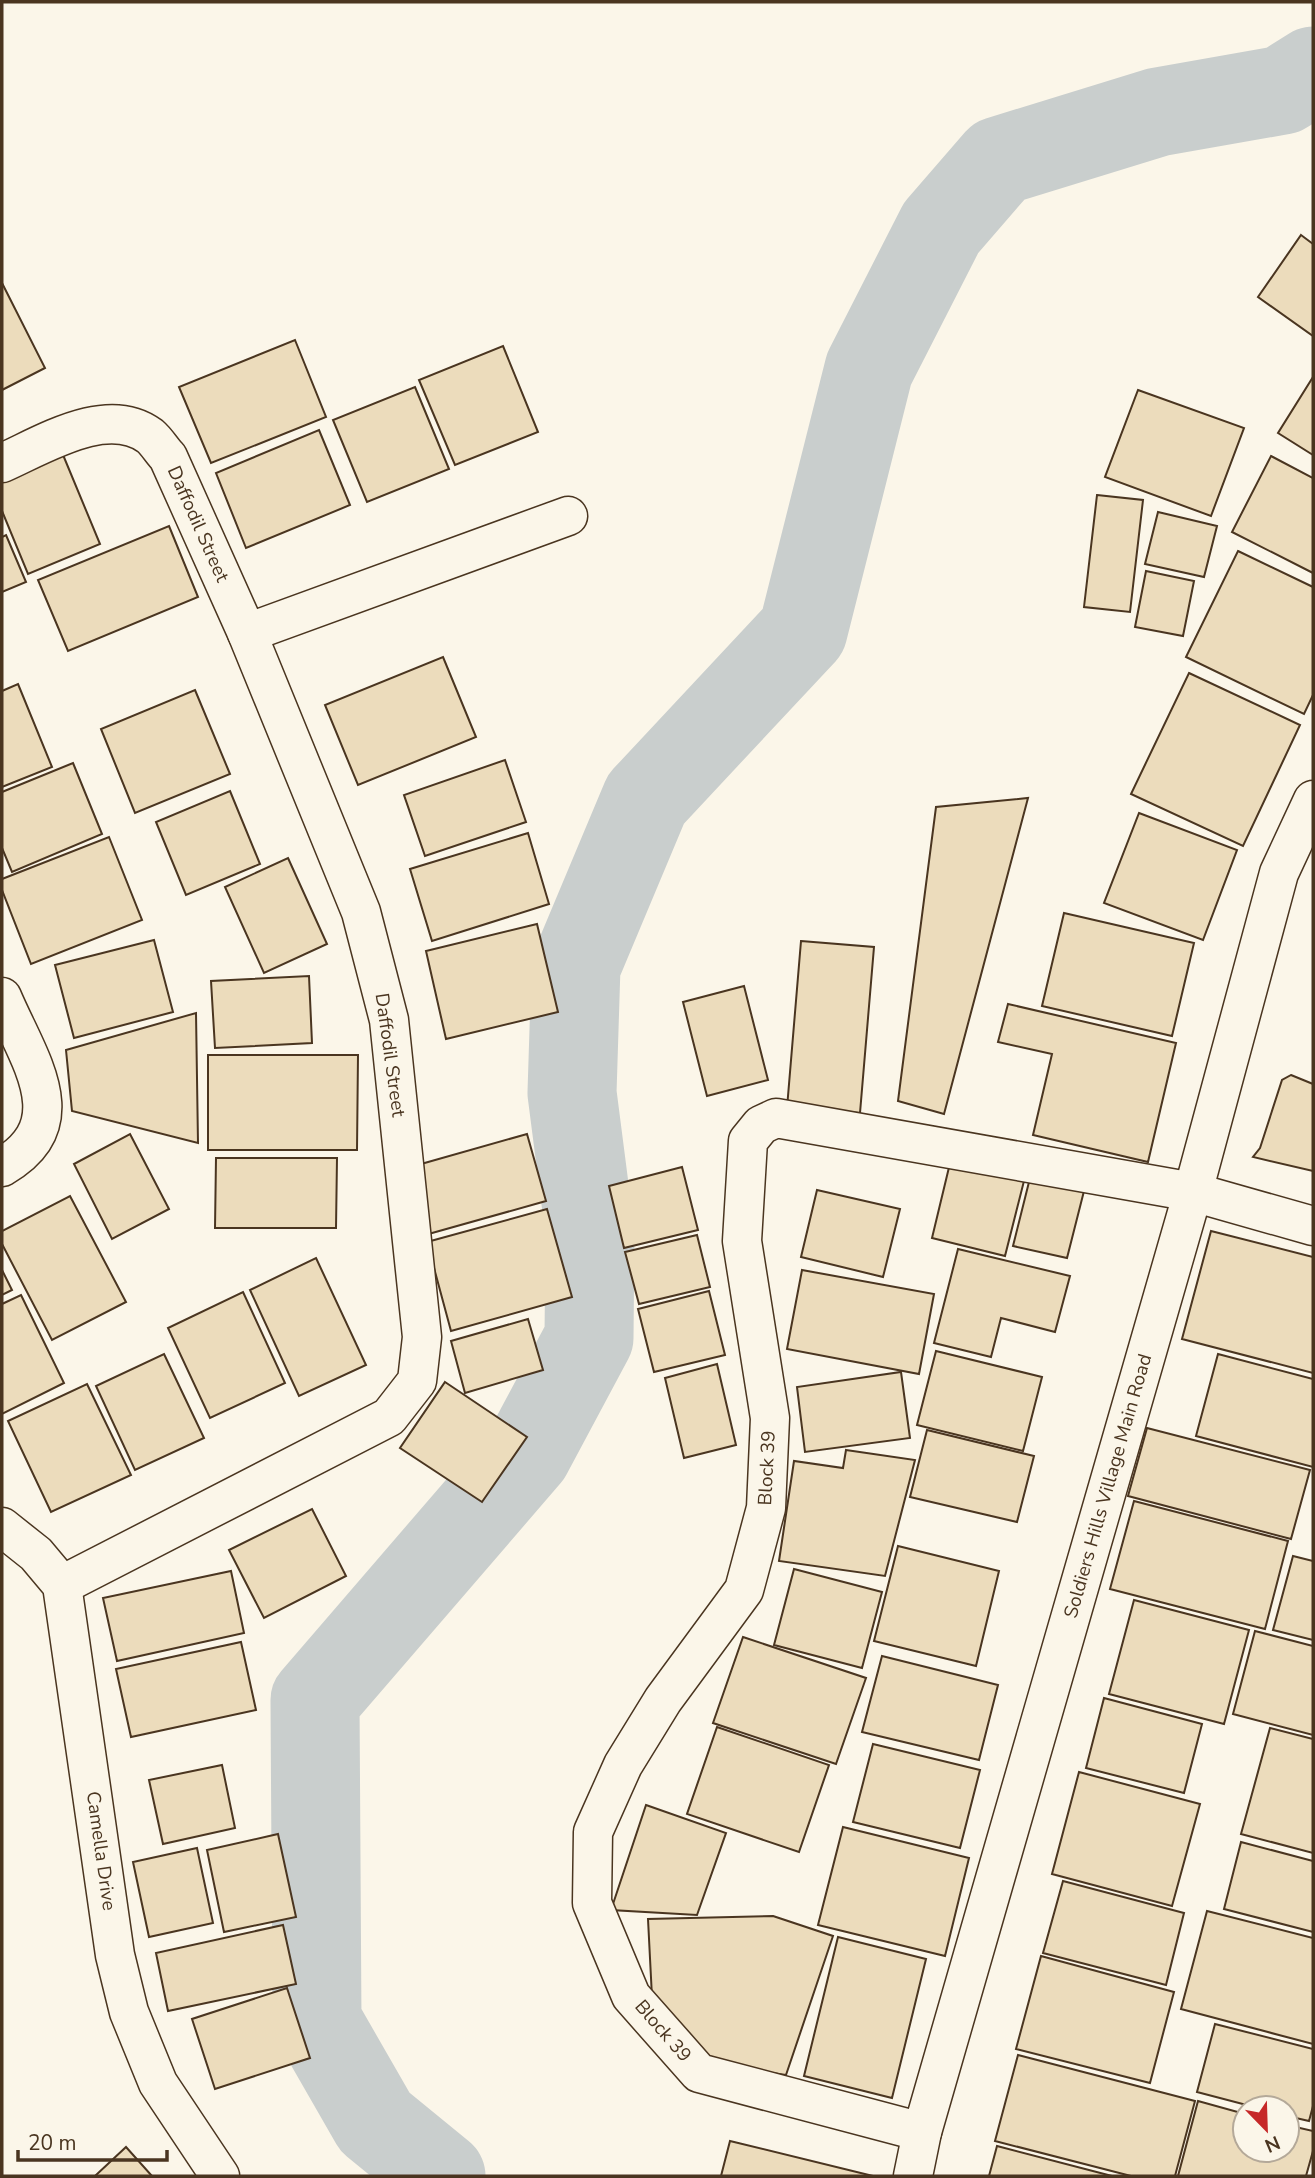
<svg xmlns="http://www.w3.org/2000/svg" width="1315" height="2178" viewBox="0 0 1315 2178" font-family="'Nunito Sans',sans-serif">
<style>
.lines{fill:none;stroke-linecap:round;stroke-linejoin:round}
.river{stroke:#c9cecd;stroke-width:89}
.building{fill:#ecdcbc;stroke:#4a3520;stroke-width:2}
.street-casing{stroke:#4a3520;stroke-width:41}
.secondary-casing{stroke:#4a3520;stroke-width:41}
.street{stroke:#fbf6e9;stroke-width:38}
.secondary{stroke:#fbf6e9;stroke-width:38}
.labels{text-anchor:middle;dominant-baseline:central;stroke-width:5;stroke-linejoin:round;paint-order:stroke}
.street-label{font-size:19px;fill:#4a3520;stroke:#fbf6e9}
</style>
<rect width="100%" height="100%" fill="#fbf6e9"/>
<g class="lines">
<path class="river" d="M441 2176 375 2122 317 2021 315 1700 527 1454 589 1338 590 1233 572 1093 576 966 646 799 803 631 869 369 941 228 999 161 1158 112 1283 90 1313 71"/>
</g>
<g class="building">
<path d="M1301 235 1313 244V336L1258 297Z"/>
<path d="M2 283 45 368 2 390Z"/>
<path d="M295 340 326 417 211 463 179 387Z"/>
<path d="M503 346 538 432 455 465 419 380Z"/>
<path d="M1313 377V455L1278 433Z"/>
<path d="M415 387 449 469 367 502 333 420Z"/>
<path d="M1138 390 1244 428 1211 516 1105 477Z"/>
<path d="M319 430 350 505 246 548 216 473Z"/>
<path d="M61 450 100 544 28 574 2 511V475Z"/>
<path d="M1271 456 1313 478V573L1232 532Z"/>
<path d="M1097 495 1143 500 1130 612 1084 607Z"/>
<path d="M1158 512 1217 526 1204 577 1145 564Z"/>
<path d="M169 526 198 597 68 651 38 580Z"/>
<path d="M6 535 26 582 2 592V537Z"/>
<path d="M1238 551 1313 587V695L1304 714 1186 657Z"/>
<path d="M1146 571 1194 581 1183 636 1135 627Z"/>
<path d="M443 657 476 737 358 785 325 705Z"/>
<path d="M1189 673 1300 725 1243 846 1131 794Z"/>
<path d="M18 684 52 767 2 787V691Z"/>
<path d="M195 690 230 774 135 813 101 729Z"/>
<path d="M505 760 526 822 425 856 404 795Z"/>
<path d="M73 763 102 834 12 872 2 848V792Z"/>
<path d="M230 791 260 864 186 895 156 822Z"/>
<path d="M1028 798 944 1114 898 1101 936 807Z"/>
<path d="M1139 813 1237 850 1203 940 1104 903Z"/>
<path d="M528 833 549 904 432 941 410 869Z"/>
<path d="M109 837 142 920 31 964 2 890V879Z"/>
<path d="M288 858 327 944 264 973 225 887Z"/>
<path d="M1064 913 1194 943 1172 1036 1042 1006Z"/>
<path d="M537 924 558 1012 446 1039 426 951Z"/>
<path d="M154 940 173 1012 74 1038 55 965Z"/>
<path d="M801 941 874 947 860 1113 787 1108Z"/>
<path d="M309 976 312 1043 215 1048 211 981Z"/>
<path d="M744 986 768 1080 707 1096 683 1002Z"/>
<path d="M1008 1004 1176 1043 1148 1162 1033 1135 1052 1054 998 1042Z"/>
<path d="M196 1013 198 1143 72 1111 66 1050Z"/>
<path d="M208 1055H358L357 1150H208Z"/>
<path d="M1291 1075 1313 1084V1171L1253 1157 1260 1148 1282 1080Z"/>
<path d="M130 1134 169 1209 112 1239 74 1164Z"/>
<path d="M527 1134 546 1201 425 1235 407 1168Z"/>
<path d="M216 1158H337L336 1228H215Z"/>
<path d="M951 1159 1025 1177 1005 1256 932 1238Z"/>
<path d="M682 1167 698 1230 624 1248 609 1186Z"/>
<path d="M1030 1178 1084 1191 1067 1258 1013 1246Z"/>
<path d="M817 1190 900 1209 883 1277 801 1257Z"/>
<path d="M70 1196 126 1302 52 1340 2 1244V1231Z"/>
<path d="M547 1209 572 1297 451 1331 427 1242Z"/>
<path d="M1211 1231 1313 1257V1373L1182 1339Z"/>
<path d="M697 1235 710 1287 639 1304 625 1252Z"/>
<path d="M958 1249 1070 1276 1055 1332 1001 1318 991 1357 934 1343Z"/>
<path d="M316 1258 366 1365 299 1396 250 1290Z"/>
<path d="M2 1270 12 1290 2 1295Z"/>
<path d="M802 1270 934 1294 919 1374 787 1349Z"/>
<path d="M709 1291 725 1355 654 1372 638 1309Z"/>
<path d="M243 1292 285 1383 210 1418 168 1328Z"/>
<path d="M21 1295 64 1383 2 1414V1304Z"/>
<path d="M528 1319 543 1370 465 1393 451 1341Z"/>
<path d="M936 1351 1042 1377 1023 1451 917 1425Z"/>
<path d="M164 1354 204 1438 135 1470 96 1386Z"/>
<path d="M1218 1354 1313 1379V1467L1196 1436Z"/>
<path d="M717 1364 736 1445 684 1458 665 1378Z"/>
<path d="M901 1372 910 1438 805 1452 797 1387Z"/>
<path d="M445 1382 527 1437 482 1502 400 1448Z"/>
<path d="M87 1384 131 1475 51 1512 8 1421Z"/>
<path d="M1147 1428 1310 1470 1291 1539 1128 1496Z"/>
<path d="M927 1430 1034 1456 1017 1522 910 1497Z"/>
<path d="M846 1450 915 1460 885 1576 779 1561 794 1461 843 1468Z"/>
<path d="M1134 1501 1288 1541 1265 1629 1110 1589Z"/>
<path d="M312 1509 346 1576 264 1618 229 1550Z"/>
<path d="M898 1546 999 1571 976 1666 874 1641Z"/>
<path d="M1293 1556 1313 1561V1640L1273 1630Z"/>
<path d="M794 1569 882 1592 862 1668 774 1645Z"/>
<path d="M231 1571 244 1633 117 1661 103 1598Z"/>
<path d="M1134 1600 1249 1630 1224 1724 1109 1694Z"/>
<path d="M1255 1631 1313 1646V1735L1233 1714Z"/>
<path d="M743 1637 866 1678 836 1764 713 1723Z"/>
<path d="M241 1642 256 1710 131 1737 116 1669Z"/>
<path d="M882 1656 998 1685 979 1760 862 1732Z"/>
<path d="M1104 1698 1202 1724 1184 1793 1086 1768Z"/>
<path d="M717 1727 829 1765 799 1852 687 1814Z"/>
<path d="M1270 1728 1313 1739V1853L1241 1834Z"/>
<path d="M873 1744 980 1770 960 1848 853 1822Z"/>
<path d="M222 1765 235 1828 163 1844 149 1780Z"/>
<path d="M1079 1772 1200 1804 1172 1906 1052 1874Z"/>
<path d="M646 1805 726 1833 697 1915 611 1910Z"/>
<path d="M843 1827 969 1858 945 1956 818 1925Z"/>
<path d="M278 1834 296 1917 224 1932 207 1850Z"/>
<path d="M1241 1842 1313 1861V1932L1224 1909Z"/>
<path d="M197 1848 213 1923 149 1937 133 1862Z"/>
<path d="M1063 1881 1184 1913 1166 1985 1043 1953Z"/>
<path d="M1207 1911 1313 1938V2044L1181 2009Z"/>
<path d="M773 1916 833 1936 786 2075 710 2064 653 2017 648 1919Z"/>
<path d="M283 1925 296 1984 168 2011 156 1953Z"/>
<path d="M838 1937 926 1959 892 2098 804 2076Z"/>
<path d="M1041 1956 1174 1992 1150 2083 1016 2049Z"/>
<path d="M287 1988 310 2058 215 2089 192 2019Z"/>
<path d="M1215 2024 1313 2049V2106L1309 2121 1287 2116V2108H1258L1197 2092Z"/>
<path d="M1018 2055 1195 2101 1175 2176H1131L995 2141Z"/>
<path d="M1198 2101 1245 2114V2150H1287V2125L1313 2131V2151L1306 2176H1178Z"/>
<path d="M730 2141 873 2176H721Z"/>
<path d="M997 2146 1112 2176H989Z"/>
<path d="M126 2147 152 2176H95Z"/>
</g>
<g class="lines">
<defs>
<g id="street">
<path d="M2 463C43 445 107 404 150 436 157 442 162 451 168 457L247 633 361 912 389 1020 422 1337 417 1381 389 1417 62 1585"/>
<path d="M247 633 568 516"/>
<path d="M2 997C28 1059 78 1123 2 1167"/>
<path d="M922 2132 699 2073 631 1996 592 1903 593 1832 623 1765 663 1700 744 1590 766 1508 770 1418 742 1241 748 1141 761 1125 776 1118 1193 1192 1313 1226"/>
<path d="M913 2176 922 2132 1193 1192 1279 873 1313 800"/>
</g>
<path id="secondary" d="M2 1527 36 1554 62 1585 115 1955 129 2012 158 2083 220 2176"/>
</defs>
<use href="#street" class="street-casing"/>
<use href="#secondary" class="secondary-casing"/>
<use href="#street" class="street"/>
<use href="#secondary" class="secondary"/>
</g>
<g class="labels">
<g class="street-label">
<text transform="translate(198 524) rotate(66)">Daffodil Street</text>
<text transform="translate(390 1055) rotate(82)">Daffodil Street</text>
<text transform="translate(767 1468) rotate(-87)">Block 39</text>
<text transform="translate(1108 1486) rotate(-74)">Soldiers Hills Village Main Road</text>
<text transform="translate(101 1851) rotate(82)">Camella Drive</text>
<text transform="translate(663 2031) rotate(49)">Block 39</text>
</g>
</g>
<rect width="1315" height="2178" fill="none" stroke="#4a3520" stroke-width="7"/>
<g transform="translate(1266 2129) rotate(157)"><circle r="33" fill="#fbf6e9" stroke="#b4a999" stroke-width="2"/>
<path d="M0-5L12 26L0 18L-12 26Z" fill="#c62828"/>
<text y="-10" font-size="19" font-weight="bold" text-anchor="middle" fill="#4a3520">N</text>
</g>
<path d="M18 2150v10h149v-10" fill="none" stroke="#4a3520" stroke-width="3.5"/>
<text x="28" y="2150" font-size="21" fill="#4a3520" stroke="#fbf6e9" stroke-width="5" paint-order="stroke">20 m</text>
</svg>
